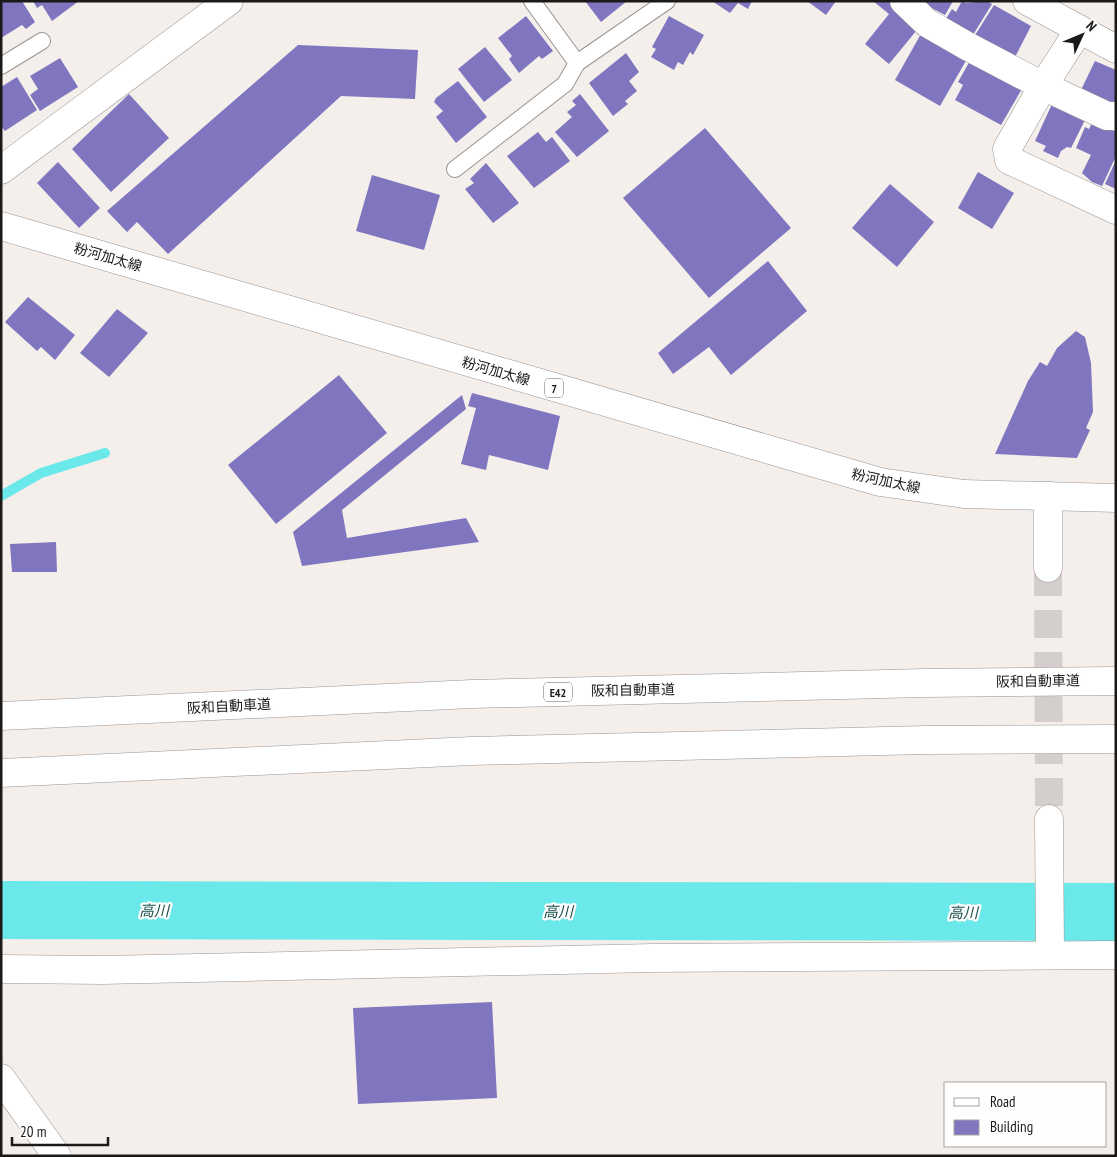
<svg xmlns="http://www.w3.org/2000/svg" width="1117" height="1157" viewBox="0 0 1117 1157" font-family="'PT Sans Narrow','Noto Sans JP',sans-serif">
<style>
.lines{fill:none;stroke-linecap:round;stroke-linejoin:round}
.stream{stroke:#6be8ea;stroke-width:10}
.river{stroke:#6be8ea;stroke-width:58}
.building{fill:#7f76bf}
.minor-tunnel{stroke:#d4cfcc;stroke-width:28;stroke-dasharray:28 14;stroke-linecap:butt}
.service-casing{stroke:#999491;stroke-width:18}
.minor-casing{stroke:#999491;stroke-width:29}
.primary-casing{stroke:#999491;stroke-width:29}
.motorway-casing{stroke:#999491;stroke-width:29}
.service{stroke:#fff;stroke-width:16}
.minor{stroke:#fff;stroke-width:28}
.primary{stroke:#fff;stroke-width:28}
.motorway{stroke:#fff;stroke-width:28}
.labels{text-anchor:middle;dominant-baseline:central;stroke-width:4.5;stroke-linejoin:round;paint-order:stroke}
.shield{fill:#fffefd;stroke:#605e5d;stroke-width:1}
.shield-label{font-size:12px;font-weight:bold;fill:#1c1a19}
.street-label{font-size:14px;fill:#1c1a19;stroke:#fffefd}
.water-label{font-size:15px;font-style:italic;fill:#154d4e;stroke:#fffefd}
</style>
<rect width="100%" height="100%" fill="#f5efec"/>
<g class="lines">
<path class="stream" d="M1 496 41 473 105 453"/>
<path class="river" d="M1 910 1116 912"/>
</g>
<g class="building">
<path d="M1 1H22L35 22 26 29 22 25 1 38Z"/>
<path d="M33 1H79L52 21 42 5 37 8Z"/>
<path d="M585 1H627L601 22Z"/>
<path d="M712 1H752L748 9 738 3 730 13Z"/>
<path d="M807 1H836L826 15Z"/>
<path d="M873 1H892L921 25 889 64 865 44 889 14Z"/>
<path d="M918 1H953L945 15Z"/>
<path d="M962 1 966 3 987 1 992 4 968 43 941 27 952 9 956 12Z"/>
<path d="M994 5 1031 26 1013 61 972 40Z"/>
<path d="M526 16 553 51 542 59 539 56 519 73 509 59 512 56 498 38Z"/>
<path d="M669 16 704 35 693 55 690 52 683 65 678 62 674 70 651 57 656 49 652 47Z"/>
<path d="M922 32 967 59 940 106 895 80Z"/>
<path d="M298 45 418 50 415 99 341 96 168 254 137 222 127 232 107 211Z"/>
<path d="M485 47 512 80 484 102 458 69Z"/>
<path d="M626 53 639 72 629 81 637 91 625 101 628 104 613 116 589 83Z"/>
<path d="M60 58 78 87 40 111 30 95 38 89 30 76Z"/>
<path d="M971 59 1023 87 1001 125 955 100 963 85 958 82Z"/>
<path d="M1095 61 1116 70V105L1079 94Z"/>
<path d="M17 77 37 110 5 131 1 126V87Z"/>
<path d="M458 81 487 117 456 143 436 117 443 111 434 102 436 98Z"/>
<path d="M129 94 169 138 111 192 72 149Z"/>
<path d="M580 94 609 131 577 157 555 132 572 117 567 112 576 105 572 101Z"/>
<path d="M1053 102 1086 118 1071 148 1067 147 1061 151 1058 158 1043 151 1046 146 1035 141Z"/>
<path d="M1093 121 1116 132V156L1102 186 1092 182 1082 173 1091 155 1076 148 1085 127 1089 129Z"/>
<path d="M705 128 791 228 709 298 623 198Z"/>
<path d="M538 132 546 142 552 137 570 161 534 188 507 156Z"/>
<path d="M1116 160V189L1105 184Z"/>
<path d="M58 162 100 208 79 228 37 183Z"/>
<path d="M486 163 519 203 493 223 465 189 474 183 470 179Z"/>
<path d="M978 172 1014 193 992 229 958 208Z"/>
<path d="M372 175 440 195 424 250 356 231Z"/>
<path d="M890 184 934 222 897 267 852 228Z"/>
<path d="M768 261 807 311 731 375 709 347 673 374 658 353Z"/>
<path d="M28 297 75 335 55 360 41 347 37 351 5 322Z"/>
<path d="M117 309 148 333 109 377 80 353Z"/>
<path d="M1076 331 1085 337 1091 363 1093 412 1086 428 1090 430 1077 458 995 454 1028 381 1040 362 1047 366 1057 348Z"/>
<path d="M339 375 387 433 276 524 228 465Z"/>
<path d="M472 393 560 416 548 470 489 455 486 470 461 464 476 408 468 406Z"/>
<path d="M462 395 466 409 342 510 347 538 466 518 479 542 302 566 293 532Z"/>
<path d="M56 542 57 572H12L10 544Z"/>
<path d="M492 1002 497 1098 358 1104 353 1008Z"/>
</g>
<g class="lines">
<path class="minor-tunnel" d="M1048 568 1049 819"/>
<defs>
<g id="service">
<path d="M532 1 577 63 667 1"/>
<path d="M1 66 42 41"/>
<path d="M455 169 565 84 577 63"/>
</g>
<g id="minor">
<path d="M904 1 927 23 967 46 1043 86 1107 116H1116"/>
<path d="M1027 1 1116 49"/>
<path d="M1079 30 1043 86 1007 149 1009 160 1116 210"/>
<path d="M1 170 229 1"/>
<path d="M1048 496V568"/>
<path d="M1049 819 1050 955"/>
<path d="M1 969 102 970 652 958 1116 955"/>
<path d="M1 1078 57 1156"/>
</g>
<path id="primary" d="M1 226 880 482 964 494 1116 498"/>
<g id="motorway">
<path d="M1 716 472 694 925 683 1116 681"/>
<path d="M1 773 472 751 925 740 1116 739"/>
</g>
</defs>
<use href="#service" class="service-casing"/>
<use href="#minor" class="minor-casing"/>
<use href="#primary" class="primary-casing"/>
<use href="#motorway" class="motorway-casing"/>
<use href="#service" class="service"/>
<use href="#minor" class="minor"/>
<use href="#primary" class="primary"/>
<use href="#motorway" class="motorway"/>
</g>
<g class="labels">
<g class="shield">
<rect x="545" y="378.5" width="18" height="19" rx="4"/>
<rect x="544" y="682.5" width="28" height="19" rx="4"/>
</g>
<g class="shield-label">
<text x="554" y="388">7</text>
<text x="558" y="692">E42</text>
</g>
<g class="street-label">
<text transform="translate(108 257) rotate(16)">粉河加太線</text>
<text transform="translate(496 371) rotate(16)">粉河加太線</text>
<text transform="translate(886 481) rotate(12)">粉河加太線</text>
<text transform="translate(1038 681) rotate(-1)">阪和自動車道</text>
<text transform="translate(633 690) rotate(-1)">阪和自動車道</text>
<text transform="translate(229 706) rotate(-3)">阪和自動車道</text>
</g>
<g class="water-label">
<text x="154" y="910">高川</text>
<text x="558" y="911">高川</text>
<text x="963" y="912">高川</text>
</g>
</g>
<rect width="1117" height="1157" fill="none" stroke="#1c1a19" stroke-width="5"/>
<rect x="944" y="1082" width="162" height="65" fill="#fffefd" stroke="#a4a3a2"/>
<rect x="954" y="1098" width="25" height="8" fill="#ffffff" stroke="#a4a3a2"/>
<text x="990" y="1107" font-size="15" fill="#1c1a19">Road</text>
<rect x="954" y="1120" width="25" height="15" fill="#7f76bf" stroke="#a4a3a2"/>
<text x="990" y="1132" font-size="15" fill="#1c1a19">Building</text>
<g transform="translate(1082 35) rotate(46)" stroke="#fffefd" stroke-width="4" paint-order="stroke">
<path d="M0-4L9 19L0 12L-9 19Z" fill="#1c1a19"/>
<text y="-8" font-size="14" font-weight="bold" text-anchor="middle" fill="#1c1a19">N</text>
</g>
<path d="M12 1137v8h96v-8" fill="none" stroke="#1c1a19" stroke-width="2.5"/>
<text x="20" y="1137" font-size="15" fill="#1c1a19" stroke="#fffefd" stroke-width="4" paint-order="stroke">20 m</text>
</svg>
